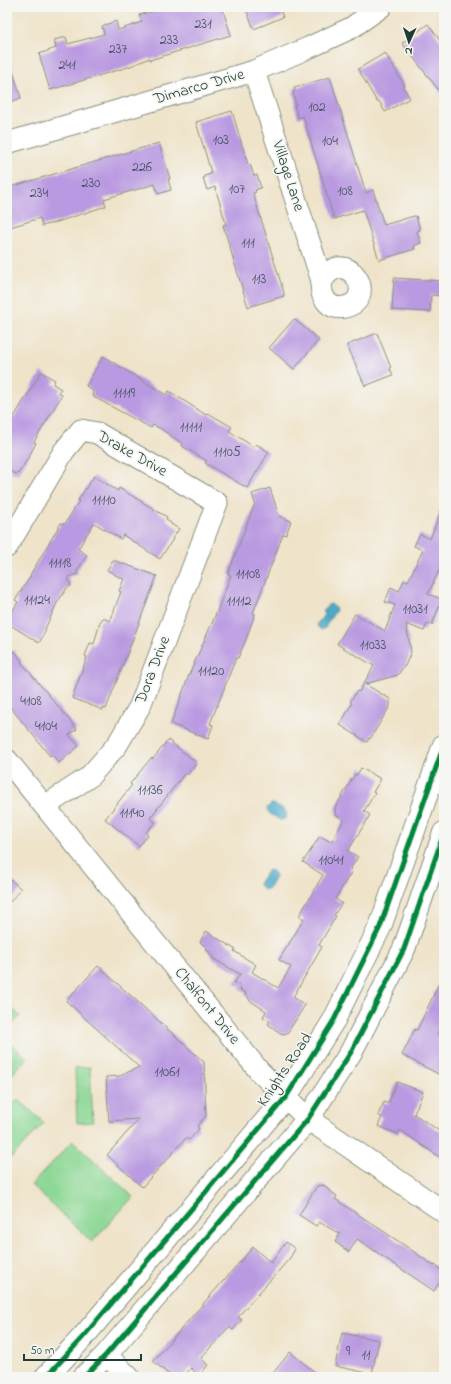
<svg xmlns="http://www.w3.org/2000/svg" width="451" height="1384" viewBox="0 0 451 1384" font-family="'Indie Flower',sans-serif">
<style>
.green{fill:#8dd895;stroke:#568a64}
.water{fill:#4baaca;stroke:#35747f}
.building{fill:#b999e1}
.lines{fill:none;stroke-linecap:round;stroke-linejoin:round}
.minor-casing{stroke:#87907e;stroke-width:23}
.major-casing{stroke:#87907e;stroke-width:24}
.minor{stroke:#fff;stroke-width:21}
.major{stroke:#fff;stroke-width:22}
.cycleway-casing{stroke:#f6f6f2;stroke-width:8}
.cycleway{stroke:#00873e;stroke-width:5}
.labels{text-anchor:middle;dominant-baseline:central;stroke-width:3.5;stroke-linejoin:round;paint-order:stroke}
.number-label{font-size:14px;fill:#46545f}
.street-label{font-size:16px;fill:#1f3d34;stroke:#f6f6f2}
</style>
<rect width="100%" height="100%" fill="#f6f6f2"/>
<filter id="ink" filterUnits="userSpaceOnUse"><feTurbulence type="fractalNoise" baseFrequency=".025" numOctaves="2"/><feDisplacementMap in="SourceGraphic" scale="8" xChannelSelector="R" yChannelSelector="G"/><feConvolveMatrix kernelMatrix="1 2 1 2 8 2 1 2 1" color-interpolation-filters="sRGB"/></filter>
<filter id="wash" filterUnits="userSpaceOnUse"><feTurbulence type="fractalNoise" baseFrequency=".012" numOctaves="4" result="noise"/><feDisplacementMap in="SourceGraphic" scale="16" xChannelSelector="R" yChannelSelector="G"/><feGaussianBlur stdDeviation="0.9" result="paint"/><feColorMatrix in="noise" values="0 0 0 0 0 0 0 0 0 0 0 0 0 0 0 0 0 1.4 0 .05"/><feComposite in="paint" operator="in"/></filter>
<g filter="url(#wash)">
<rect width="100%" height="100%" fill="#efe3c9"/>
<g class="green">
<path d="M7 1004 20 1016 7 1030Z"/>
<path d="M11 1044 27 1058 7 1080V1049Z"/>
<path d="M90 1067 93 1122 77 1123 75 1068Z"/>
<path d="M18 1099 44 1123 12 1157 7 1153V1110Z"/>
<path d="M73 1141 133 1197 92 1242 31 1185Z"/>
</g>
<g class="water">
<path d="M331 604 335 607 336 610 326 625V627L321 630 318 627 317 624 324 615 323 612 328 605Z"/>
<path d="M271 804C276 804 285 809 287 814L285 819 280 820 269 813 267 808Z"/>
<path d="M268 870 273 871 276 875 269 888 264 890 260 886 259 883Z"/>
</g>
<g id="blocks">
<g class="building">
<path d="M167 7H222L231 35 150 60V58L128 67 50 90 39 54 56 48 54 40 66 37 68 44 104 34 102 26 116 21 118 30 142 22 139 15Z"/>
<path d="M245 7H279L283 17 254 29Z"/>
<path d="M428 24 444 46V97L402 43Z"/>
<path d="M385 53 405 86 403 87 410 98 385 112 379 101 377 102 358 69Z"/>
<path d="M7 62H10L21 98 7 103Z"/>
<path d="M330 77 366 193 373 190 384 225 414 216H416L420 230 417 231 421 243 414 246 415 249 379 260 363 210 334 219 303 116 298 118 294 105H296L293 92 295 91 294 88Z"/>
<path d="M232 111 248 165 250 164 254 176 257 175 261 188 255 190 256 192 253 193 284 293V296L248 307 223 225 226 224 215 187 207 190 203 178H205L204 176 211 174V172L196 122Z"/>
<path d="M159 143 170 179H168L171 190 158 194 155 184 104 199 106 206 57 222 42 226 40 218 7 228V188Z"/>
<path d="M394 278 442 281V296L431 295 430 312 392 310Z"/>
<path d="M294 319 319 340 294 369 269 348Z"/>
<path d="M377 333 391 368 390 369 393 375 365 386 347 345Z"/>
<path d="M103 356 166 395 169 391 206 415 208 413 232 427 229 431 254 447 256 444 269 452 247 488 205 463 207 461 182 446 183 444 161 429 153 425 151 428 92 396 93 391 86 386Z"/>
<path d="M41 372 55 380 53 384 61 389 58 392 62 395 34 442 36 443 27 460 18 474 16 473 15 474 7 468V413L14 417Z"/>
<path d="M94 476 113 488 118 491 119 488 167 517 166 519 171 523V524L179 529 172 539H173L160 559 123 535 121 539 94 523 78 549 87 555 77 571 78 574 68 577 71 586 67 588 57 603 45 629 46 630 39 643 7 623V620L18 602 15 600 31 576 30 575 61 523 65 524 79 501 78 500Z"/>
<path d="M270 488 279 516 291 521 286 535 283 534 253 613 255 614 246 639 238 658H236L210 724 213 725 208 739 171 724 189 675 216 614 231 575 228 574 255 503 252 494Z"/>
<path d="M443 505 444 506V560L428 594 442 599 432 625 427 624 424 631 406 624 411 652 405 666 403 667 398 675 365 684 390 699V706L370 739 369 738 367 742 340 725 352 703 350 702 357 691 359 692 374 666 337 644 355 614 385 631 395 605 385 602 391 587 399 591 404 580 408 581 423 550 414 546 420 534 430 539Z"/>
<path d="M113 560 157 576 106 709 103 708V710L72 698 87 657 85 656 90 643 94 644 100 622 103 618 110 621 121 592 119 591 124 579 115 575V574L107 570Z"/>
<path d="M7 646 12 652 14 650 22 661 21 662 77 729 69 735 79 746 59 763 52 755 50 756 7 703Z"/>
<path d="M168 740 197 763 187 775 185 773 150 818 155 822 146 833 148 835 139 846 105 819 132 785 130 784 151 758 153 759Z"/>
<path d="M361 768 381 779 373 792 375 793 364 811 370 815 348 851 358 857 350 869 352 871 335 899 342 903 334 915 336 916 319 945 322 947 293 997 305 1005 288 1032 285 1034 280 1033 268 1024 270 1021 263 1017 266 1011 249 1000V998L245 995 246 993 240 990 241 987 234 983 240 974 212 958 213 956 209 954 210 952 206 950 207 948 200 942 206 931 236 950 234 951 256 965 252 972 278 988 291 967 279 960 304 919 299 916 323 875 303 862 320 836 331 842 344 820 336 815 335 808 355 774 357 775Z"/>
<path d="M7 876 21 889 7 905Z"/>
<path d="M98 966 204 1062 206 1116 197 1126 199 1129 189 1140 186 1138 142 1187 107 1155 139 1119 109 1121 106 1077 120 1076 139 1067 66 1001Z"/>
<path d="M444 973V1020L437 1034 444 1038V1077L402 1055 415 1029 417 1030Z"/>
<path d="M397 1082 423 1092 414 1114 444 1134V1160L400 1130 398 1134 378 1126 382 1117 378 1115 384 1102 388 1104Z"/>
<path d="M324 1185 326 1188 337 1196 335 1199 407 1247 434 1266 435 1265 444 1272V1276L434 1291 357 1239 349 1252 335 1242 340 1234 319 1222 316 1226 299 1215 317 1186Z"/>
<path d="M286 1242 295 1249 290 1258 242 1312 238 1317 242 1320 233 1330 229 1327 201 1358 208 1365 199 1376 191 1368 183 1377H172L153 1361 253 1247 271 1263Z"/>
<path d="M342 1333 379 1340 372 1374 335 1366Z"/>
<path d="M290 1352 321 1377H270Z"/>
</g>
</g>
</g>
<g filter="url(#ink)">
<use href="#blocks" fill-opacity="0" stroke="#87907e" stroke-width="1"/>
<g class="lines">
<defs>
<g id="minor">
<path d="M254 71 322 281C319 295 328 311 345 307 381 298 345 243 322 281"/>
<path d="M7 143 254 71 308 48 351 28 381 7"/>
<path d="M7 547 64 451 81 430 97 433 217 503 140 706 117 745 89 777 45 806"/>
<path d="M7 760 260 1072 308 1119 444 1212"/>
<path d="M106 1355 129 1377"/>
</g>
<g id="major">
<path d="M46 1377 83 1337 286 1097 334 1020 380 927 444 745"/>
<path d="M84 1377 106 1355 308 1119 351 1052 404 949 444 833"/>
</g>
</defs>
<use href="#minor" class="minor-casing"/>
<use href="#major" class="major-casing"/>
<use href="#minor" class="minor"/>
<use href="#major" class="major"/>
<defs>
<g id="cycleway">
<path d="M46 1377 83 1337 286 1097 334 1020 380 927 444 745"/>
<path d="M84 1377 106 1355 308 1119 351 1052 404 949 444 833"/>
</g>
</defs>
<use href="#cycleway" class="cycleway-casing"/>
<use href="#cycleway" class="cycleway"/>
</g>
</g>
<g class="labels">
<g class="number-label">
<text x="203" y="24">231</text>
<text x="169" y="40">233</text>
<text x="118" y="49">237</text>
<text x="67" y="65">241</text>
<text x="317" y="107">102</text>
<text x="221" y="140">103</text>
<text x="330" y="141">104</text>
<text x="142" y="167">226</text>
<text x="91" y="183">230</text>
<text x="237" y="189">107</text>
<text x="345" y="191">108</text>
<text x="39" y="193">234</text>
<text x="248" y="243">111</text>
<text x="259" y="279">113</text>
<text x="124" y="393">11119</text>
<text x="191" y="427">11111</text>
<text x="227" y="452">11105</text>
<text x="104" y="500">11110</text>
<text x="60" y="563">11118</text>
<text x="248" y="574">11108</text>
<text x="37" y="600">11124</text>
<text x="239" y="601">11112</text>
<text x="415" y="609">11031</text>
<text x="373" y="645">11033</text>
<text x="211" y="671">11120</text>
<text x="31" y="701">4108</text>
<text x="46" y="726">4104</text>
<text x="150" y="790">11136</text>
<text x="132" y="813">11140</text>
<text x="331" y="860">11041</text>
<text x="167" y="1072">11061</text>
<text x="348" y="1351">9</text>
<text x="366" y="1355">11</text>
</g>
<g class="street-label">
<text transform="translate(199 87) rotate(-16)">Dimarco Drive</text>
<text transform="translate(288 176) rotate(72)">Village Lane</text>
<text transform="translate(132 454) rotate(29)">Drake Drive</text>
<text transform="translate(153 670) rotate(-69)">Dora Drive</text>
<text transform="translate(207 1006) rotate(51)">Chalfont Drive</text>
<text transform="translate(285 1070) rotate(-56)">Knights Road</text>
</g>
</g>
<rect width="451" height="1384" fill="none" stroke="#f6f6f2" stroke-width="24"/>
<g transform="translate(409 42) rotate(183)" stroke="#f6f6f2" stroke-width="3" paint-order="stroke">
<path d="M0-3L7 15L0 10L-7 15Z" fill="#1f3d34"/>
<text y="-6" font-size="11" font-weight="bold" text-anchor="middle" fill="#1f3d34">N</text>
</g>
<path d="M24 1354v6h117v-6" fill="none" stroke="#1f3d34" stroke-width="2"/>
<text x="30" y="1354" font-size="12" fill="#1f3d34" stroke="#f6f6f2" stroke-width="3" paint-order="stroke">50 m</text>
</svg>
